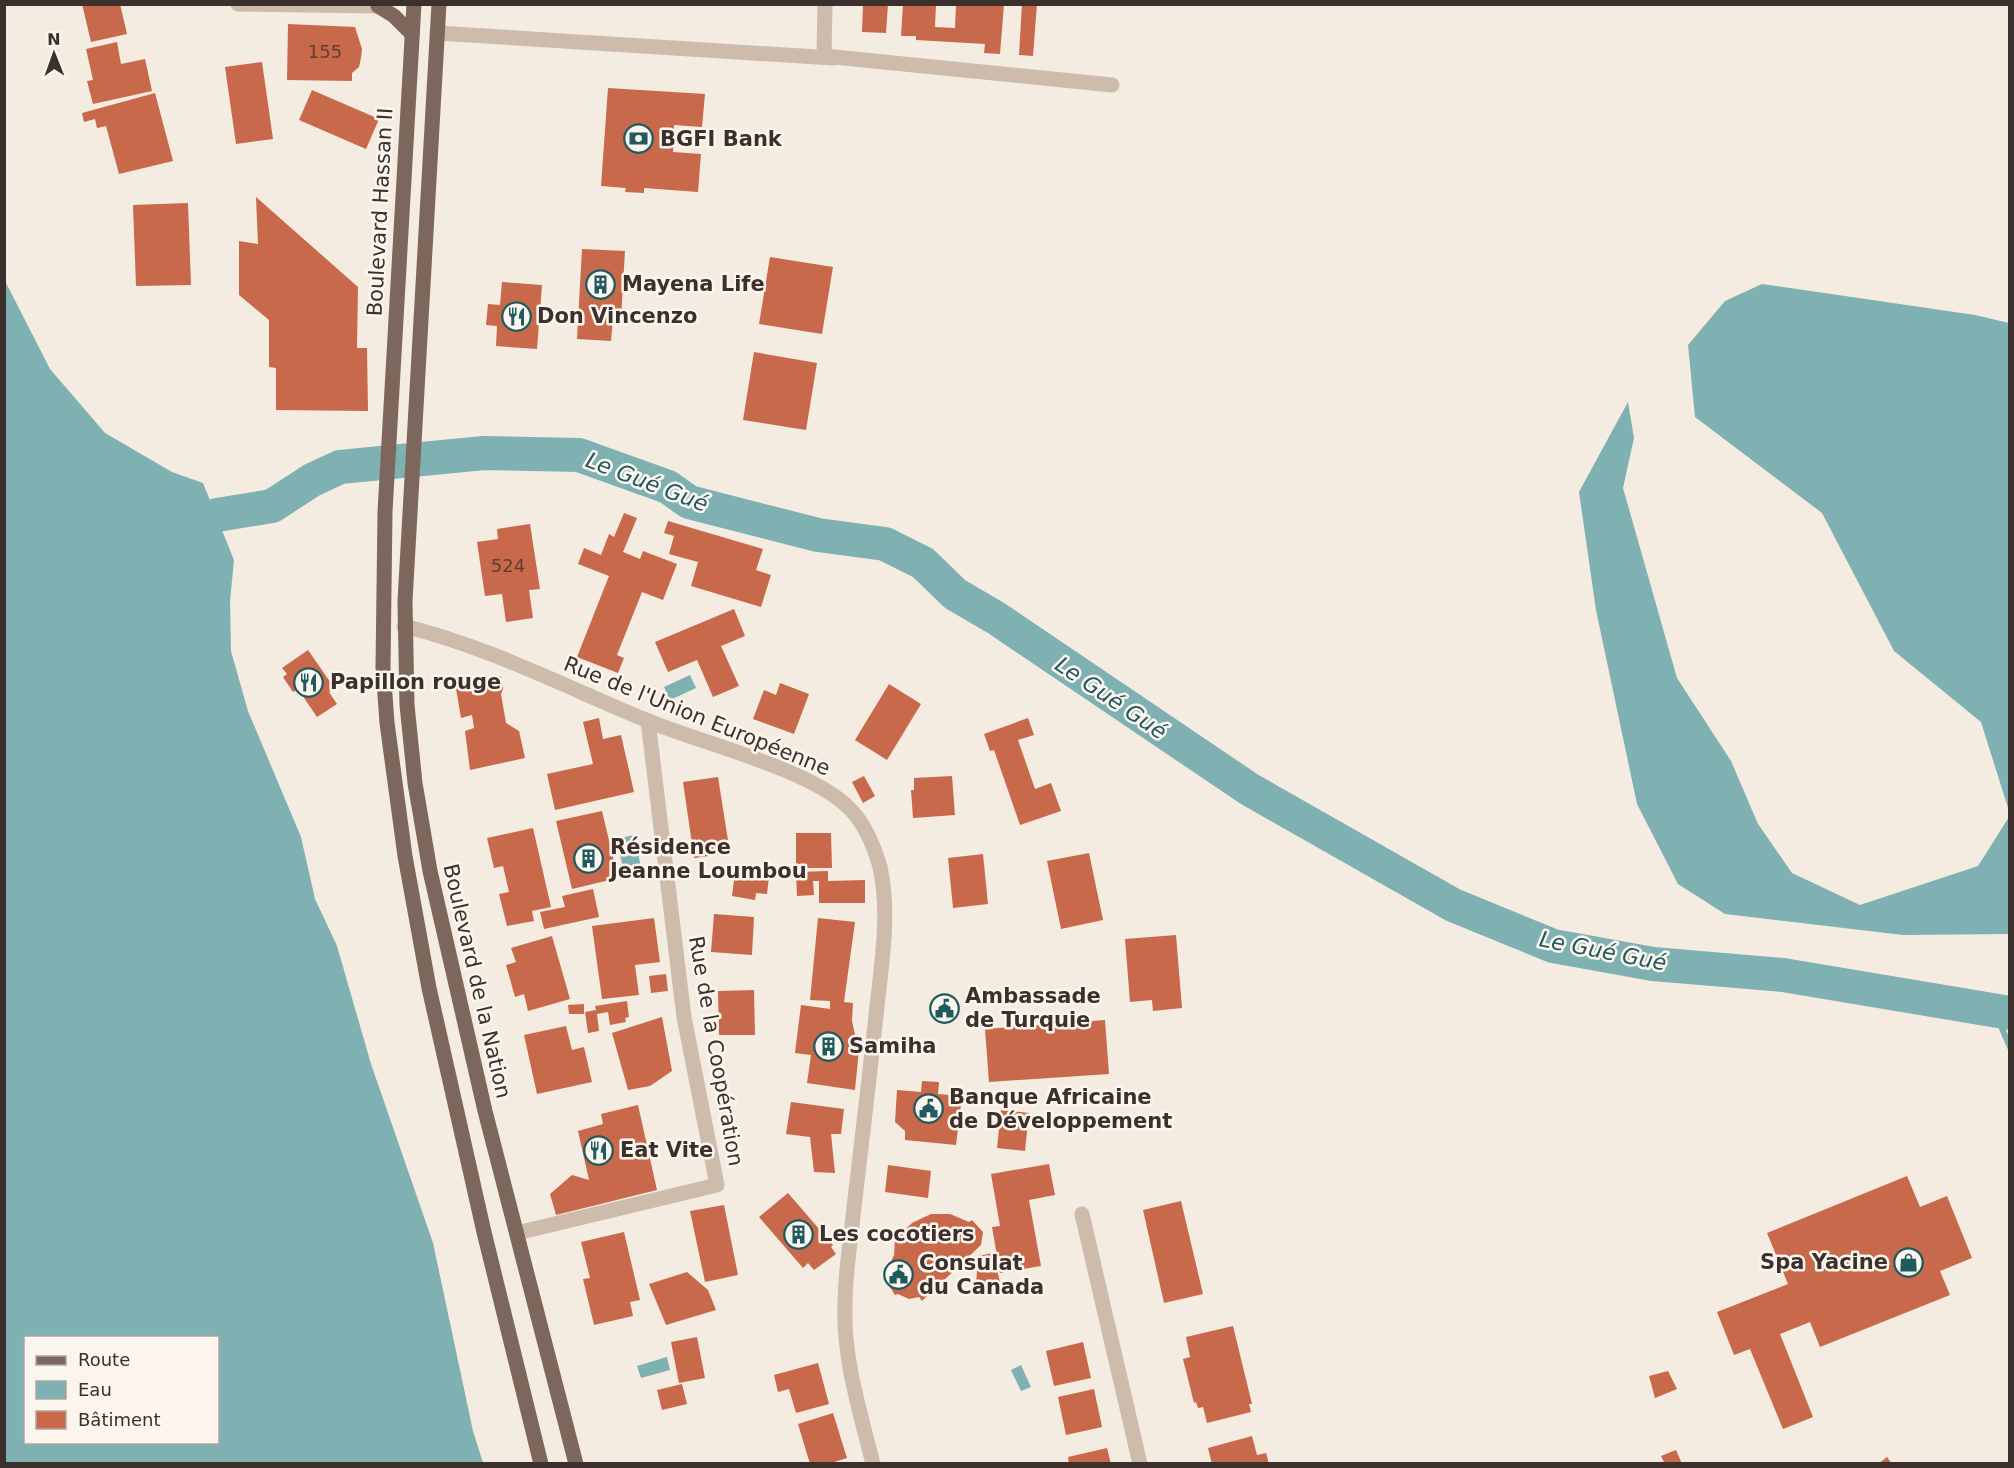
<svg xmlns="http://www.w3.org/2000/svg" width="2014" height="1468" viewBox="0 0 2014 1468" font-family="'DejaVu Sans',sans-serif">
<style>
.water{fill:#7fb0b2;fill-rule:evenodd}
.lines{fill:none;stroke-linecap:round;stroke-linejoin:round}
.stream{stroke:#7fb0b2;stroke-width:6}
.river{stroke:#7fb0b2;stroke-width:34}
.building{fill:#c8694b}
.street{stroke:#cdbbac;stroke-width:15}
.primary{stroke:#7d675c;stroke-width:15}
.labels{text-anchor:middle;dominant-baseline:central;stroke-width:5;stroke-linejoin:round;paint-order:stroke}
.number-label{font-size:18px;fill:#5e3e33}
.poi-label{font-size:21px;font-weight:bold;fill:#3b302b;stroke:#fbf5ee;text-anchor:start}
.street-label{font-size:21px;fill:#3b302b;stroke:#fbf5ee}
.water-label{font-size:22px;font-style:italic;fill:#1f5a5e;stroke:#fbf5ee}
</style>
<rect width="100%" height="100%" fill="#f4ebe1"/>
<g class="water">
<path d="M4 279 50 369 105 433 172 472 203 483 234 560 230 601 231 651 248 711 301 837 315 899 337 946 371 1064 433 1243 473 1431 483 1463H5ZM26 1338H218V1442H26Z"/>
<path d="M1762 284 1975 315 2009 323V811L1981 722 1894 651 1822 513 1695 417 1688 345 1725 301Z"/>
<path d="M1628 402 1634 438 1623 488 1677 678 1731 761 1758 824 1792 873 1860 905 1978 866 2009 817V934L1903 935 1725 914 1678 884 1637 804 1596 610 1579 492Z"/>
<path d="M690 675 696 688 670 700 664 687Z"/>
<path d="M634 835 641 867 624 871 616 839Z"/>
<path d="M667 1357 670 1370 641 1378 637 1366Z"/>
<path d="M1021 1365 1031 1387 1021 1391 1011 1370Z"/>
</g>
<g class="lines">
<path class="stream" d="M1994 1010 2010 1047"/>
<path class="river" d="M217 515 272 506 312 480 340 467 484 453 579 455 668 487 689 502 818 535 885 544 923 563 955 594 996 618 1249 789 1453 905 1553 946 1653 964 1783 975 2010 1013"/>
</g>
<g class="building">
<path d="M82 4H120L127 34 91 42Z"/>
<path d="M863 4H888L886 33 862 32Z"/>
<path d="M903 4H936L935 27 955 28 956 4H1004L1000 54 984 53 985 44 916 40V36H901Z"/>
<path d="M1022 4H1037L1033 56 1019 55Z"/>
<path d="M288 24 355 27 362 49 361 58 359 67 352 73V81L287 80Z"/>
<path d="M117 42 121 64 145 59 152 91 93 104 87 81 93 80 86 49Z"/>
<path d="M262 62 273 139 236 144 225 67Z"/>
<path d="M608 88 705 94 702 127 674 125 673 152 701 154 698 192 644 188V193L625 192 626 188 601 186Z"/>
<path d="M312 90 379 119 366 149 299 120Z"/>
<path d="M155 93 173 161 119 174 106 126 97 128 95 119 84 122 82 113Z"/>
<path d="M256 197 358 287 357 348H367L368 411 276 410V368L269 367V320L239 295V241L258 244Z"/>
<path d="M188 203 191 285 136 286 133 205Z"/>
<path d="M582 249 625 251 621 319 613 318 611 341 577 339Z"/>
<path d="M770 257 833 267 822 334 759 324Z"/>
<path d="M502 282 542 285 537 349 496 346 497 326 486 325 488 304 500 305Z"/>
<path d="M754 352 817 363 806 430 743 420Z"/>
<path d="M624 513 637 518 623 552 640 559 643 551 677 564 663 600 642 592 617 655 624 658 618 673 577 657 609 576 578 564 584 548 601 555 609 534 614 537Z"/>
<path d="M668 521 763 549 756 570 771 575 761 607 691 586 698 562 669 554 674 536 664 533Z"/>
<path d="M530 524 540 589 529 590 533 618 506 622 502 594 485 596 477 542 498 539 497 529Z"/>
<path d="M734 609 745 636 721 646 739 686 713 697 697 660 668 672 655 642Z"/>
<path d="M308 650 335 689 329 692 337 704 317 717 298 689 293 692 283 677 287 674 282 668Z"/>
<path d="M501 676 503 689 501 694 506 723 519 731 525 758 470 770 465 731 474 728 472 715 461 718 455 683Z"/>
<path d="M780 683 809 694 794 734 753 719 764 690 776 695Z"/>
<path d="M889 684 921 704 887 760 855 740Z"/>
<path d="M599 718 603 739 621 735 634 792 555 810 547 774 593 764 583 722Z"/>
<path d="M1028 718 1034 735 1018 740 1035 789 1051 783 1061 811 1020 825 994 750 990 751 984 734Z"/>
<path d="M864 776 875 796 863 803 852 782Z"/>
<path d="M952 776 955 815 913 818 911 790H914V778Z"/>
<path d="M718 777 730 853 694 858 683 782Z"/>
<path d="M602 811 618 878 572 889 556 821Z"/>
<path d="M533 828 551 907 532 911 534 921 507 926 499 894 509 892 503 866 494 868 487 838Z"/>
<path d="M796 833H831L832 868H807V864H796Z"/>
<path d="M1089 853 1103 920 1061 929 1047 861Z"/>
<path d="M983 854 988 904 953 908 948 858Z"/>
<path d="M828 871V881L865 880V903H819V881H813L814 895 797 896 796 872Z"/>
<path d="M735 873 769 877 767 894 756 893 755 900 732 896Z"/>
<path d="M593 889 599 917 544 929 540 912 565 907 562 896Z"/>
<path d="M714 914 754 917 752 955 711 952Z"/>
<path d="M654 918 660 962 635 965 639 995 602 999 592 926Z"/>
<path d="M818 918 855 922 844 1002 853 1003 852 1021 856 1039H860L855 1090 807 1083 811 1055 795 1053 801 1005 830 1009V1001L810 1000Z"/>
<path d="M1176 935 1182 1008 1153 1011 1152 1000 1130 1002 1125 939Z"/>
<path d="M552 936 570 999 528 1011 524 994 515 997 506 965 516 962 511 948Z"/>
<path d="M666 974 668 991 651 993 649 976Z"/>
<path d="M754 990 755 1035H719L718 991Z"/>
<path d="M627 1001 629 1017 625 1018 626 1022 610 1025 608 1012 597 1014 599 1031 588 1033 585 1012 596 1010 595 1006Z"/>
<path d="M584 1004V1014H569L568 1005Z"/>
<path d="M662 1017 672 1071 650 1086 628 1090 612 1033Z"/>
<path d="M1105 1020 1109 1074 989 1082 985 1029Z"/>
<path d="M566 1026 572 1050 584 1047 592 1082 537 1094 524 1035Z"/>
<path d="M922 1081 939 1082 938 1094 962 1096 956 1145 905 1140V1131L895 1122 897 1090 921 1092Z"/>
<path d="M791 1102 844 1109 841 1134H831L835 1173 814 1172 810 1137 786 1134Z"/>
<path d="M638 1105 657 1190 556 1215 550 1194 572 1175 589 1180 578 1131 603 1124 601 1114Z"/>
<path d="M1001 1110 1029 1113 1025 1151 997 1148Z"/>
<path d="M1049 1164 1055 1195 1029 1200 1041 1266 1000 1273 992 1227 1000 1226 991 1174Z"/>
<path d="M888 1165 931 1171 928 1198 885 1192Z"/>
<path d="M1907 1176 1920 1207 1947 1196 1972 1258 1940 1271 1950 1295 1820 1347 1810 1322 1780 1334 1813 1417 1783 1429 1750 1349 1734 1355 1717 1312 1788 1284 1767 1233Z"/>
<path d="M788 1193 833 1245 831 1247 836 1254 814 1270 808 1263 803 1268 759 1217Z"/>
<path d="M1181 1201 1203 1294 1164 1303 1143 1210Z"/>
<path d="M724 1205 738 1275 705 1282 690 1211Z"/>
<path d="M931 1214H950L969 1222 972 1220 983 1232 981 1245 922 1301 919 1297 909 1299 898 1294 895 1295 888 1284 887 1270 894 1255 895 1239 912 1223Z"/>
<path d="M624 1232 640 1300 630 1302 633 1316 594 1325 583 1279 590 1278 581 1242Z"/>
<path d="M993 1253 1000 1282 976 1286 978 1256Z"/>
<path d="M687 1272 708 1290 716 1310 666 1325 649 1284Z"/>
<path d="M1233 1326 1252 1404H1249L1251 1412 1207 1423 1203 1407 1198 1408 1196 1402 1194 1403 1183 1359 1190 1357 1186 1337Z"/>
<path d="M697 1337 705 1378 679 1383 671 1342Z"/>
<path d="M1083 1342 1091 1378 1054 1386 1046 1351Z"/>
<path d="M818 1363 829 1404 796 1413 789 1389 778 1392 774 1375Z"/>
<path d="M1668 1371 1677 1389 1655 1398 1649 1376Z"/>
<path d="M682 1384 687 1404 662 1410 657 1390Z"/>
<path d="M1094 1389 1102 1427 1066 1435 1058 1397Z"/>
<path d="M833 1413 847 1458 828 1464H810L798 1424Z"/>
<path d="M1252 1436 1257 1455 1266 1453 1269 1464H1212L1208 1448Z"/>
<path d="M1107 1448 1111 1464H1069L1068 1457Z"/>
<path d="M1676 1450 1682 1464H1665L1661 1456Z"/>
<path d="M1887 1457 1892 1464H1878Z"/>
</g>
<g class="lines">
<g class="street">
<path d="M238 4 378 6"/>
<path d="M825 4 824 56 1112 85"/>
<path d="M437 33 833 58"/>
<path d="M404 626C489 647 566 687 646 720 700 743 808 768 848 807 864 822 874 846 880 867 890 912 882 961 877 1006 870 1073 862 1140 854 1207 851 1239 845 1272 845 1305 843 1359 860 1411 873 1464"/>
<path d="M1082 1214 1140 1464"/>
<path d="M517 1233 717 1185 684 1017 648 721"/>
</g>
<g class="primary">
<path d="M414 4 385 512 383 667 387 723 405 856 429 988 484 1232 541 1464"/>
<path d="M439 4 405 601 407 705 415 783 430 871 485 1111 576 1464"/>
<path d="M378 6 394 16 412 34"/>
</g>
</g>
<defs>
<symbol id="bank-ring" viewBox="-11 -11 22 22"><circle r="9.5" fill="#fbf5ee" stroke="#1f5a5e" stroke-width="1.5"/><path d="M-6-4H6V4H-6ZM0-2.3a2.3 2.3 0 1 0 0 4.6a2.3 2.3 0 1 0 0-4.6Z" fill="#1f5a5e"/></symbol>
<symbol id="building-ring" viewBox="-11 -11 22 22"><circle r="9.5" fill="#fbf5ee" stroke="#1f5a5e" stroke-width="1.5"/><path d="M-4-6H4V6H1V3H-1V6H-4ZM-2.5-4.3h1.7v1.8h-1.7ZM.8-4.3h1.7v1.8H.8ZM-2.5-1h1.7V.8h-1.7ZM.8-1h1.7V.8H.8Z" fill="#1f5a5e"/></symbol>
<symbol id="restaurant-ring" viewBox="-11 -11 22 22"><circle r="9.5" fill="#fbf5ee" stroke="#1f5a5e" stroke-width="1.5"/><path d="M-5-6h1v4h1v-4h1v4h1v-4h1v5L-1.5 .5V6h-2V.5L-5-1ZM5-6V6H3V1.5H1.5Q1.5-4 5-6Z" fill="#1f5a5e"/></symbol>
<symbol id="civic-ring" viewBox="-11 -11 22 22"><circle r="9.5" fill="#fbf5ee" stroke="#1f5a5e" stroke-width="1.5"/><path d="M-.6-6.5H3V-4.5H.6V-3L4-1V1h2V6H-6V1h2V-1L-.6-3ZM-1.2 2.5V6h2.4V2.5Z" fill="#1f5a5e"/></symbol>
<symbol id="shop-ring" viewBox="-11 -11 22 22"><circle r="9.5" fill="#fbf5ee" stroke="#1f5a5e" stroke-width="1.5"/><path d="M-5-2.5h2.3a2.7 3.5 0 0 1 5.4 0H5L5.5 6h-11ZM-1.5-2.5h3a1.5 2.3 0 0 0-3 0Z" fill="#1f5a5e"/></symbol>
</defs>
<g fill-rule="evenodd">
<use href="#bank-ring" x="622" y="122" width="33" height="33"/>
<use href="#building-ring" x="584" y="268" width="33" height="33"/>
<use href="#restaurant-ring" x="500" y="300" width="33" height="33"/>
<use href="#restaurant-ring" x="292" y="666" width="33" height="33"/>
<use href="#building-ring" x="572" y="842" width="33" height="33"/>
<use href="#civic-ring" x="928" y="992" width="33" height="33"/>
<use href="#building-ring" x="812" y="1030" width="33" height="33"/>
<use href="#civic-ring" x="912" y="1092" width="33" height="33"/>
<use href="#restaurant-ring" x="582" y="1134" width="33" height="33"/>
<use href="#building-ring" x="782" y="1218" width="33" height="33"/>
<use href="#shop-ring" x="1892" y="1246" width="33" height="33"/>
<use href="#civic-ring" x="882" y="1258" width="33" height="33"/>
</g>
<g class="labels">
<g class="number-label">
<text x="325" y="51">155</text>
<text x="508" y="565">524</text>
</g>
<g class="poi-label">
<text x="660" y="139">BGFI Bank</text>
<text x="622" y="284">Mayena Life</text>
<text x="537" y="316">Don Vincenzo</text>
<text x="330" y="682">Papillon rouge</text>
<text x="610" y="847">Résidence<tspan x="610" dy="24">Jeanne Loumbou</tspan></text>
<text x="965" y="996">Ambassade<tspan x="965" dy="24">de Turquie</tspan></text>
<text x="849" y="1046">Samiha</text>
<text x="949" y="1097">Banque Africaine<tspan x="949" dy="24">de Développement</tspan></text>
<text x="620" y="1150">Eat Vite</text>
<text x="819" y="1234">Les cocotiers</text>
<text x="1888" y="1262" text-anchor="end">Spa Yacine</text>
<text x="919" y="1263">Consulat<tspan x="919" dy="24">du Canada</tspan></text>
</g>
<g class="street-label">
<text transform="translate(380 212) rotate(-87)">Boulevard Hassan II</text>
<text transform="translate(697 716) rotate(22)">Rue de l'Union Européenne</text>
<text transform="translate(477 981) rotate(77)">Boulevard de la Nation</text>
<text transform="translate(716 1051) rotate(80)">Rue de la Coopération</text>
</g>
<g class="water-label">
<text transform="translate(647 482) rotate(21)">Le Gué Gué</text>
<text transform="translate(1111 698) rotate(34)">Le Gué Gué</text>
<text transform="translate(1603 951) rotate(11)">Le Gué Gué</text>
</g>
</g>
<rect width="2014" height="1468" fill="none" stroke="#3b302b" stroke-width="12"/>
<rect x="24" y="1336" width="195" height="108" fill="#fbf5ee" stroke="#aea6a0" stroke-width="1.5"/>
<rect x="36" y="1356" width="30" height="9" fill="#7d675c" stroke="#aea6a0" stroke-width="1.5"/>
<text x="78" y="1366" font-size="18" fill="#3b302b">Route</text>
<rect x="36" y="1381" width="30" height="18" fill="#7fb0b2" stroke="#aea6a0" stroke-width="1.5"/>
<text x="78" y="1396" font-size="18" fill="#3b302b">Eau</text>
<rect x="36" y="1411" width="30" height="18" fill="#c8694b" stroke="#aea6a0" stroke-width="1.5"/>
<text x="78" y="1426" font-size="18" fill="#3b302b">Bâtiment</text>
<g transform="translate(54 54) rotate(359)" stroke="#fbf5ee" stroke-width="4.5" paint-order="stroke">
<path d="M0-4.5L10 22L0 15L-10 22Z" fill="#3b302b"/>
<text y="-9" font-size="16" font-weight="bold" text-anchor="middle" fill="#3b302b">N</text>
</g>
</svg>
